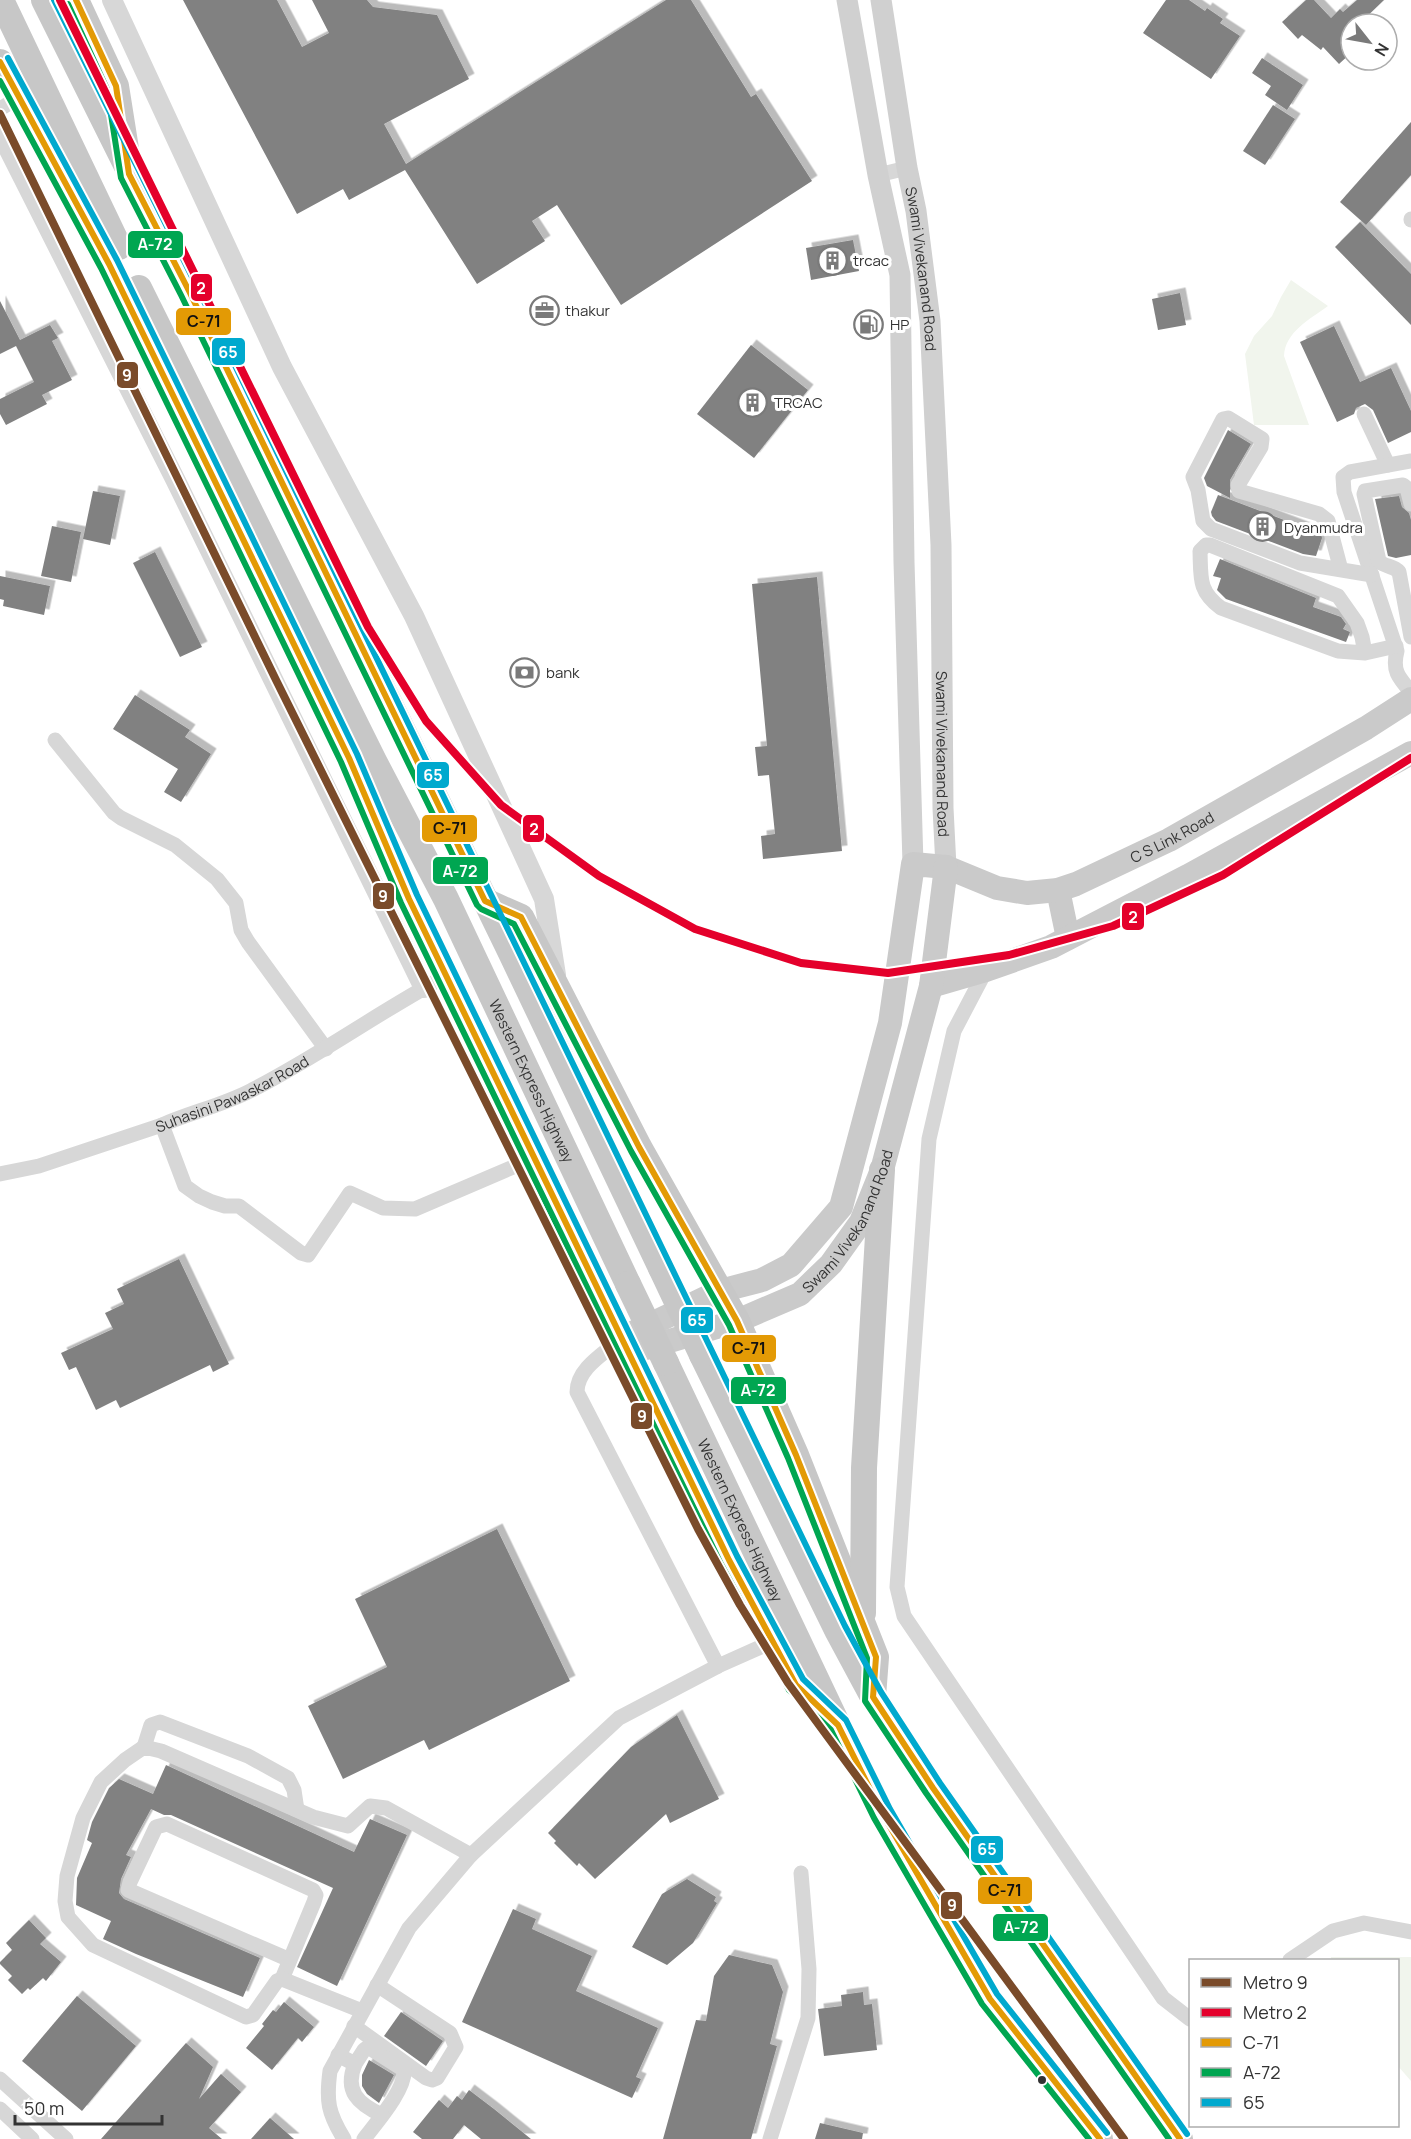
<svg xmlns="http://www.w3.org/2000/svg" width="1411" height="2139" viewBox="0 0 1411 2139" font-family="Manrope,sans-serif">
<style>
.green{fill:#f1f5ed}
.building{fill:#818181;filter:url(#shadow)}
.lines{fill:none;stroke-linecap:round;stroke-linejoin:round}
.minor{stroke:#d7d7d7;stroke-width:15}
.tertiary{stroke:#d7d7d7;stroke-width:20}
.secondary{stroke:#d0d0d0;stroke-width:21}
.primary{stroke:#cacaca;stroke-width:24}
.trunk{stroke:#c7c7c7;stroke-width:26}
.trunk-bridge{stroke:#c7c7c7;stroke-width:26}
.bus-1-casing{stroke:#fff;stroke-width:10}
.bus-2-casing{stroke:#fff;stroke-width:10}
.bus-3-casing{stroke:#fff;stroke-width:10}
.bus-1{stroke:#e39a05;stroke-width:6}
.bus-2{stroke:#00a651;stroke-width:6}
.bus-3{stroke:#00a9ce;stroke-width:6}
.metro-1-casing{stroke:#fff;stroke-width:12}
.metro-2-casing{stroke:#fff;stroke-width:12}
.metro-1{stroke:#7a4b2a;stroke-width:8}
.metro-2{stroke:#e4002b;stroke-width:8}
.bus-dot{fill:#333;stroke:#fff;stroke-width:2}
.labels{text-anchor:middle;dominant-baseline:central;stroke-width:6;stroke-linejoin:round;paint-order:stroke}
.poi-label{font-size:15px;fill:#333;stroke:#fff;text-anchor:start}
.street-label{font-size:15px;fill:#333;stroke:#fff}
.line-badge{stroke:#fff;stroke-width:2}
.badge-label{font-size:16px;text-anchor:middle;font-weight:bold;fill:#fff}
.pale-badge-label{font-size:16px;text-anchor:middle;font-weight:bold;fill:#111}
</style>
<defs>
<filter id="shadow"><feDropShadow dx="5.5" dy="-5.5" stdDeviation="0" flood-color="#0004"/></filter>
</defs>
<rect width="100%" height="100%" fill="#fff"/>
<g class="green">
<path d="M1291 280 1328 306C1310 319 1285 332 1284 356L1309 425H1254L1245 354 1254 336 1272 316 1281 297Z"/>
<path d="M1331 1957H1411V2081L1398 2066V1960H1331Z"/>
</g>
<g class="building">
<path d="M183 0H277L302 47 329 33 312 0H367L373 7 437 15 469 79 384 124 406 164 666 0H691L751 97 756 94 812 181 621 305 557 205 532 221 545 241 477 284 405 170 349 200 343 189 297 214Z"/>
<path d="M1166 0H1189L1205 11 1207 8 1223 19 1220 23 1240 36 1211 79 1143 33Z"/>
<path d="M1306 0H1314L1331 18 1340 9 1343 12 1357 0H1384L1359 24H1351V53L1339 64 1323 47 1321 50 1302 35 1298 39 1282 22Z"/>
<path d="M1262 58 1303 85 1287 110 1265 95 1271 86 1252 73Z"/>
<path d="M1273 105 1295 119 1265 165 1243 151Z"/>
<path d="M1411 122V175L1366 225 1340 202Z"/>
<path d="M1360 222 1411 274V325L1335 247Z"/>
<path d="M853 240 859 271 811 280 806 248Z"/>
<path d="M1180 293 1186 325 1158 330 1152 299Z"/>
<path d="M0 301 20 340 50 325 58 338 52 341 72 380 42 395 47 404 6 425 0 414V399L34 382 16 346 0 354Z"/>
<path d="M1334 326 1360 382 1391 368 1411 411V432L1388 443 1373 410 1365 404 1356 408 1354 414 1337 422 1300 342Z"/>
<path d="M751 345 808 390 754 458 697 414Z"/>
<path d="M1228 430 1251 444 1230 480V498L1207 486 1204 478Z"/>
<path d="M93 491 120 496 110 545 83 539Z"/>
<path d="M1218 495 1321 534 1322 538 1316 556 1303 554 1216 521 1212 516 1211 512Z"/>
<path d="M1399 496 1402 507 1409 513 1411 520V555L1396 558 1388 556 1375 499Z"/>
<path d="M52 526 81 532 71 582 41 576Z"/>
<path d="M155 552 202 647 180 657 133 563Z"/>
<path d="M1220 559 1316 598 1313 607 1341 617 1346 624 1343 629 1350 632 1346 642 1226 599 1217 590 1221 578 1213 576Z"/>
<path d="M0 576 50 586 44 615 3 606 4 600 0 599Z"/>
<path d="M817 577 842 851 763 859 761 836 775 834 769 775 758 776 755 747 767 746 752 584Z"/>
<path d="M135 695 190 730 185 737 211 754 181 802 164 792 178 769 113 729Z"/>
<path d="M179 1259 229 1364 213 1372 210 1365 120 1408 116 1400 96 1410 76 1367 69 1370 61 1353 113 1329 105 1313 124 1304 117 1289Z"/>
<path d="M497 1529 570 1681 429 1750 424 1740 343 1779 308 1706 387 1667 355 1599Z"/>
<path d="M677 1715 719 1799 670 1823 666 1814 595 1879 579 1863 577 1866 554 1843 556 1841 548 1833 631 1747Z"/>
<path d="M166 1765 354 1852 370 1819 407 1835 337 1986 297 1967 333 1888 171 1815H164L151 1809 126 1855 131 1857 121 1879 119 1893 124 1899 260 1958 243 1997 136 1954 103 1939 111 1921 76 1905 77 1878 92 1843 87 1840 92 1822 109 1788 119 1779 153 1794Z"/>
<path d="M687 1879 716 1897 714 1901 717 1903 693 1943 667 1965 632 1947 662 1894Z"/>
<path d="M513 1909 536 1919 532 1929 592 1956 576 1991 658 2028 636 2077 641 2079 632 2098 462 2022Z"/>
<path d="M29 1920 46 1938 40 1944 61 1962 46 1981 43 1978 30 1990 28 1988 22 1994 8 1980 12 1976 0 1964V1962L12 1950 6 1943Z"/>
<path d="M729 1955 772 1965 783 1992 770 2044 777 2046 751 2139H663L696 2020 706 2021 714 1976Z"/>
<path d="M863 1992 864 2005 872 2004 877 2050 824 2056 818 2009 842 2006 841 1995Z"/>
<path d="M77 1996 136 2046 82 2111 22 2061Z"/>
<path d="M284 2002 314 2027 302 2042 298 2038 272 2070 246 2048 264 2026 262 2024 273 2010 276 2012Z"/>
<path d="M401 2012 443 2041 426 2066 384 2036Z"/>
<path d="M186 2043 213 2067 199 2099 221 2074 241 2092 209 2128 222 2139H101Z"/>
<path d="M369 2060 394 2075 379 2103 367 2094 362 2086V2075Z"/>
<path d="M469 2090 494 2109 531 2139H481L464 2125 453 2139H422L413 2132 439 2100 448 2108 457 2096 462 2100Z"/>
<path d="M270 2118 294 2139H251Z"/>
<path d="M820 2123 863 2133 862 2139H815Z"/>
</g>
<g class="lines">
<g class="minor">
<path d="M0 109 19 97"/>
<path d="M878 175 907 168"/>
<path d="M1411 219V220"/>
<path d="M1364 414 1388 465"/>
<path d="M1411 461 1350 472 1343 477 1344 492 1397 651C1392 670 1398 677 1411 692"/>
<path d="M1411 504 1407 488 1403 485 1365 491 1364 494 1379 561C1384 567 1393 565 1399 572L1411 637"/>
<path d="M1341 570 1328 521 1319 514 1239 491 1238 485 1261 447 1262 439 1228 418 1223 419 1193 477 1198 490 1203 521 1211 529 1300 563 1372 575"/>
<path d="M1365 653 1362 637 1357 623 1338 596 1210 545H1206L1200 551C1201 578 1198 591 1221 608L1338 651 1365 653 1396 646"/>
<path d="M55 740 114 813 121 818 175 845 217 879 236 903 241 930 248 942 326 1049"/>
<path d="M986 970 954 1031 929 1139 897 1587 904 1616 1163 1998 1190 2019"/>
<path d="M162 1125 185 1186 199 1196 212 1202 225 1206H239L301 1253 308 1255 350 1193 383 1208 415 1209 534 1158"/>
<path id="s1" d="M0 1174 39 1166 162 1125C191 1112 224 1105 252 1090 319 1056 380 1011 446 976"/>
<path d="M622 1338C605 1353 577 1368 577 1392L718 1666"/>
<path d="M144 1747 151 1725 160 1722 248 1756 288 1778 294 1790 297 1810"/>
<path d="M1290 1960 1333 1931 1364 1923 1411 1932"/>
<path d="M282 1979 314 1902 316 1895 313 1890 167 1824 156 1827 130 1882 128 1890 290 1960"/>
<path d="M362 2011 282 1979 277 1981 253 2015 246 2017 93 1945 68 1917 65 1901 67 1876 83 1818 101 1782 125 1760 144 1747 161 1751 313 1817 348 1826 370 1806 386 1808 471 1855"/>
<path d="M354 2026 426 2078 432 2080 437 2078 456 2047 450 2033 377 1985"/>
<path d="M338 2055 355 2064 364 2050 368 2047 404 2070C406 2089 376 2123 364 2139"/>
<path d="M355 2064C344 2091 358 2104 382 2115"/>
<path d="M0 2079 66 2139"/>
<path d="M0 2109 32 2139"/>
<path d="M344 2139C328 2113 326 2101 330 2071L409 1928 471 1855 619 1718 718 1666 772 1642"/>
<path d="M770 2139 808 2018 809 1969 801 1873"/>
</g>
<g class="tertiary">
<path d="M112 0 282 367 414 616 544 899 556 975"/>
<path d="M0 132 175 479 424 988"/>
</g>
<g class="secondary">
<path d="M847 0 878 175 900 275 904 562 913 864"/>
<path id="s2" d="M881 0 907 168 916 211 930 321 941 545 943 808 946 867"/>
</g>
<g class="primary">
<path d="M1058 890 1068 938"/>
<path d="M931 986 986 970 1051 947 1188 876 1411 753"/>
<path id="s3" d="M622 1338 720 1291 762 1280 791 1265 841 1207 890 1023 913 864 946 867 997 888 1027 893 1058 890 1076 884 1169 840 1366 728 1411 699"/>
<path id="s4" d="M629 1353 737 1321 800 1294 831 1264 861 1222 882 1170 931 986 946 867"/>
</g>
<g class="trunk">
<path d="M1 0 119 247"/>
<path d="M44 0 189 291 511 953 661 1268"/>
<path d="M76 0 116 86 126 149"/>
<path d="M0 62 109 264 225 502 349 758 409 899 729 1560 796 1685 838 1725"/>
<path id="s5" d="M139 288 374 761 446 899 628 1284"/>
<path d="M485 901 521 917 639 1147 737 1321 796 1455 876 1657 873 1697"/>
<path d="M702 1355 837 1630 873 1697 933 1788 1180 2139"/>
<path id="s6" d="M666 1363 838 1725 882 1813 990 1999 1100 2139"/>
<path d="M863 1613 864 1468 882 1170"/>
</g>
<g class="trunk-bridge">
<path d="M661 1268 702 1355"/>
<path d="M628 1284 666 1363"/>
</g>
<defs>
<g id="bus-1">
<path d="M76 0 116 86 129 174 189 291 485 901 521 917 639 1147 737 1321 796 1455 876 1657 873 1697 933 1788 1180 2139"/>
<path d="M0 62 109 264 225 502 349 758 409 899 729 1560 796 1685 838 1725 882 1813 990 1999 1100 2139"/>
</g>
<g id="bus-2">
<path d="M68 4 107 89 121 178 181 295 477 905 481 909 514 924 631 1151 729 1325 788 1458 867 1658 865 1701 926 1793 1169 2139"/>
<path d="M0 81 101 268 217 506 341 762 401 903 721 1564 789 1690 831 1730 874 1818 982 2004 1089 2139"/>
</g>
<g id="bus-3">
<path d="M54 0 197 287 845 1626 881 1692 940 1783 1187 2134"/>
<path d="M8 58 117 260 233 498 357 754 417 895 737 1556 803 1679 846 1720 890 1809 997 1994 1107 2133"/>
</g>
</defs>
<use href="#bus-1" class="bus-1-casing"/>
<use href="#bus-2" class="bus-2-casing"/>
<use href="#bus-3" class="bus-3-casing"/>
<use href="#bus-1" class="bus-1"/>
<use href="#bus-2" class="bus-2"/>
<use href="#bus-3" class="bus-3"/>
<defs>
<path id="metro-1" d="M0 114 276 680 698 1529 740 1605 788 1683 1124 2139"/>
<path id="metro-2" d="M60 0 368 627 426 721 501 805 599 876 695 929 801 963 888 973 1009 955 1113 926 1223 875 1411 758"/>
</defs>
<use href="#metro-1" class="metro-1-casing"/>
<use href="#metro-2" class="metro-2-casing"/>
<use href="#metro-1" class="metro-1"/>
<use href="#metro-2" class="metro-2"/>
</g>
<defs>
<symbol id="building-ring" viewBox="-11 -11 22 22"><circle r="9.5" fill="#fff" stroke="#7a7a7a" stroke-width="1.5"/><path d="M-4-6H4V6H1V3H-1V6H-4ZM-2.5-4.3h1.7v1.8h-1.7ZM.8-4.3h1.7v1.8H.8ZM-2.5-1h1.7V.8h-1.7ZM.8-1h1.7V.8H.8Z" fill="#7a7a7a"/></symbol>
<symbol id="office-ring" viewBox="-11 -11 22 22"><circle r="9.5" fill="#fff" stroke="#7a7a7a" stroke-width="1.5"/><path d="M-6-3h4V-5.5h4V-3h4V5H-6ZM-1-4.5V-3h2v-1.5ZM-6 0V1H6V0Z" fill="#7a7a7a"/></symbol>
<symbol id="fuel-ring" viewBox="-11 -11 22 22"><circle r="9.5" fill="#fff" stroke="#7a7a7a" stroke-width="1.5"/><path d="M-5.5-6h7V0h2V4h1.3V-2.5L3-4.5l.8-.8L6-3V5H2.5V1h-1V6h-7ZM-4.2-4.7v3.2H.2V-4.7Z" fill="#7a7a7a"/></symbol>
<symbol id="bank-ring" viewBox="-11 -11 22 22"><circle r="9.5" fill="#fff" stroke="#7a7a7a" stroke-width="1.5"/><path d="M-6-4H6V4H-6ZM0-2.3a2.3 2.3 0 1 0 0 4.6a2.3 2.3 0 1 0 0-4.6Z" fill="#7a7a7a"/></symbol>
</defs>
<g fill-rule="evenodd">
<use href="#building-ring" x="816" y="244" width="33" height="33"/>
<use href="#office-ring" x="528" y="294" width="33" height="33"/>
<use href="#fuel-ring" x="852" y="308" width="33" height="33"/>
<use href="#building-ring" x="736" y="386" width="33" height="33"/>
<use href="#building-ring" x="1246" y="510" width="33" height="33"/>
<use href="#bank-ring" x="508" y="656" width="33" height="33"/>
</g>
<circle class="bus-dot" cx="1042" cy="2080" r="5"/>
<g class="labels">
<g class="poi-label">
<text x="853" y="260">trcac</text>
<text x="565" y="310">thakur</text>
<text x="890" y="324">HP</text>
<text x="774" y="402">TRCAC</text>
<text x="1284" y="527">Dyanmudra</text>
<text x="546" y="672">bank</text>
</g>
<g class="street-label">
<text stroke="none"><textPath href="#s2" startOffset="272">Swami Vivekanand Road</textPath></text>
<text stroke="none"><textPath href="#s2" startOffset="758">Swami Vivekanand Road</textPath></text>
<text stroke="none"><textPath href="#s3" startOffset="888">C S Link Road</textPath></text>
<text stroke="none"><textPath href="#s5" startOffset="885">Western Express Highway</textPath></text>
<text stroke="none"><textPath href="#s1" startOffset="246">Suhasini Pawaskar Road</textPath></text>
<text stroke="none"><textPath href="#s4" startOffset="270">Swami Vivekanand Road</textPath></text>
<text stroke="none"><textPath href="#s6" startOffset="174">Western Express Highway</textPath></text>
</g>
</g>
<g class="line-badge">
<rect x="127" y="230" width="57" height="29" rx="6" fill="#00a651"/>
<rect x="190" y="273" width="23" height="29" rx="6" fill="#e4002b"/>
<rect x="175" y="307" width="57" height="29" rx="6" fill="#e39a05"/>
<rect x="211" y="337" width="35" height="29" rx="6" fill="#00a9ce"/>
<rect x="116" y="361" width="23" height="28" rx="6" fill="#7a4b2a"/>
<rect x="416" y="761" width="34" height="28" rx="6" fill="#00a9ce"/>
<rect x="421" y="814" width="57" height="29" rx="6" fill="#e39a05"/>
<rect x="522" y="814" width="23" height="29" rx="6" fill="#e4002b"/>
<rect x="432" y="856" width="57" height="29" rx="6" fill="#00a651"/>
<rect x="372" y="882" width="23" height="28" rx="6" fill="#7a4b2a"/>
<rect x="1121" y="902" width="24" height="29" rx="6" fill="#e4002b"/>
<rect x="680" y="1306" width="34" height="28" rx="6" fill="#00a9ce"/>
<rect x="721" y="1334" width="56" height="29" rx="6" fill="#e39a05"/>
<rect x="730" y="1376" width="57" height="29" rx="6" fill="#00a651"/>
<rect x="630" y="1402" width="23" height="28" rx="6" fill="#7a4b2a"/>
<rect x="970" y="1835" width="34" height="29" rx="6" fill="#00a9ce"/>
<rect x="977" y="1876" width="56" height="29" rx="6" fill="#e39a05"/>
<rect x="940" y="1891" width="23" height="29" rx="6" fill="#7a4b2a"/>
<rect x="992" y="1913" width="57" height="29" rx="6" fill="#00a651"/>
</g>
<g class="badge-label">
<text x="155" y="250">A-72</text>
<text x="201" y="294">2</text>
<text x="228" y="358">65</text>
<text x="127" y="381">9</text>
<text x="433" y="781">65</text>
<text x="534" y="835">2</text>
<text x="460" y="877">A-72</text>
<text x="383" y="902">9</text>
<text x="1133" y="923">2</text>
<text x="697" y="1326">65</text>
<text x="758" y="1396">A-72</text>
<text x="642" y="1422">9</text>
<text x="987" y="1855">65</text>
<text x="952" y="1911">9</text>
<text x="1021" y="1933">A-72</text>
</g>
<g class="pale-badge-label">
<text x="204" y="327">C-71</text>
<text x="450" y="834">C-71</text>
<text x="749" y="1354">C-71</text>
<text x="1005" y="1896">C-71</text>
</g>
<rect x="1189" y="1959" width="210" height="168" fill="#ffffff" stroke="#adadad" stroke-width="1.5"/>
<rect x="1201" y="1978" width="30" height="9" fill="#7a4b2a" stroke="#adadad" stroke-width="1.5"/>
<text x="1243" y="1989" font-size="18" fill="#333333">Metro 9</text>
<rect x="1201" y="2008" width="30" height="9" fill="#e4002b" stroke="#adadad" stroke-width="1.5"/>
<text x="1243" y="2019" font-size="18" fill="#333333">Metro 2</text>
<rect x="1201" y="2038" width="30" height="9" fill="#e39a05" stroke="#adadad" stroke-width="1.5"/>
<text x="1243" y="2049" font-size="18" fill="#333333">C-71</text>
<rect x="1201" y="2068" width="30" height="9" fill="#00a651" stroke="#adadad" stroke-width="1.5"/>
<text x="1243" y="2079" font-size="18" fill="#333333">A-72</text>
<rect x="1201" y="2098" width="30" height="9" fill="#00a9ce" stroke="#adadad" stroke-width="1.5"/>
<text x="1243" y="2109" font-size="18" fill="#333333">65</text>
<g transform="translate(1369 42) rotate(121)"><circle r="28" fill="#ffffff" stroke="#adadad" stroke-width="1.5"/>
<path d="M0-4.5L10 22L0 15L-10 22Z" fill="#7a7a7a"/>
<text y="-9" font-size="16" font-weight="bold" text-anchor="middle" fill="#333333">N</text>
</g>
<path d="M15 2115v9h147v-9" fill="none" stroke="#333333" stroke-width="3"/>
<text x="24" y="2115" font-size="18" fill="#333333" stroke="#ffffff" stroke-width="4.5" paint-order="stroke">50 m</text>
</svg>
